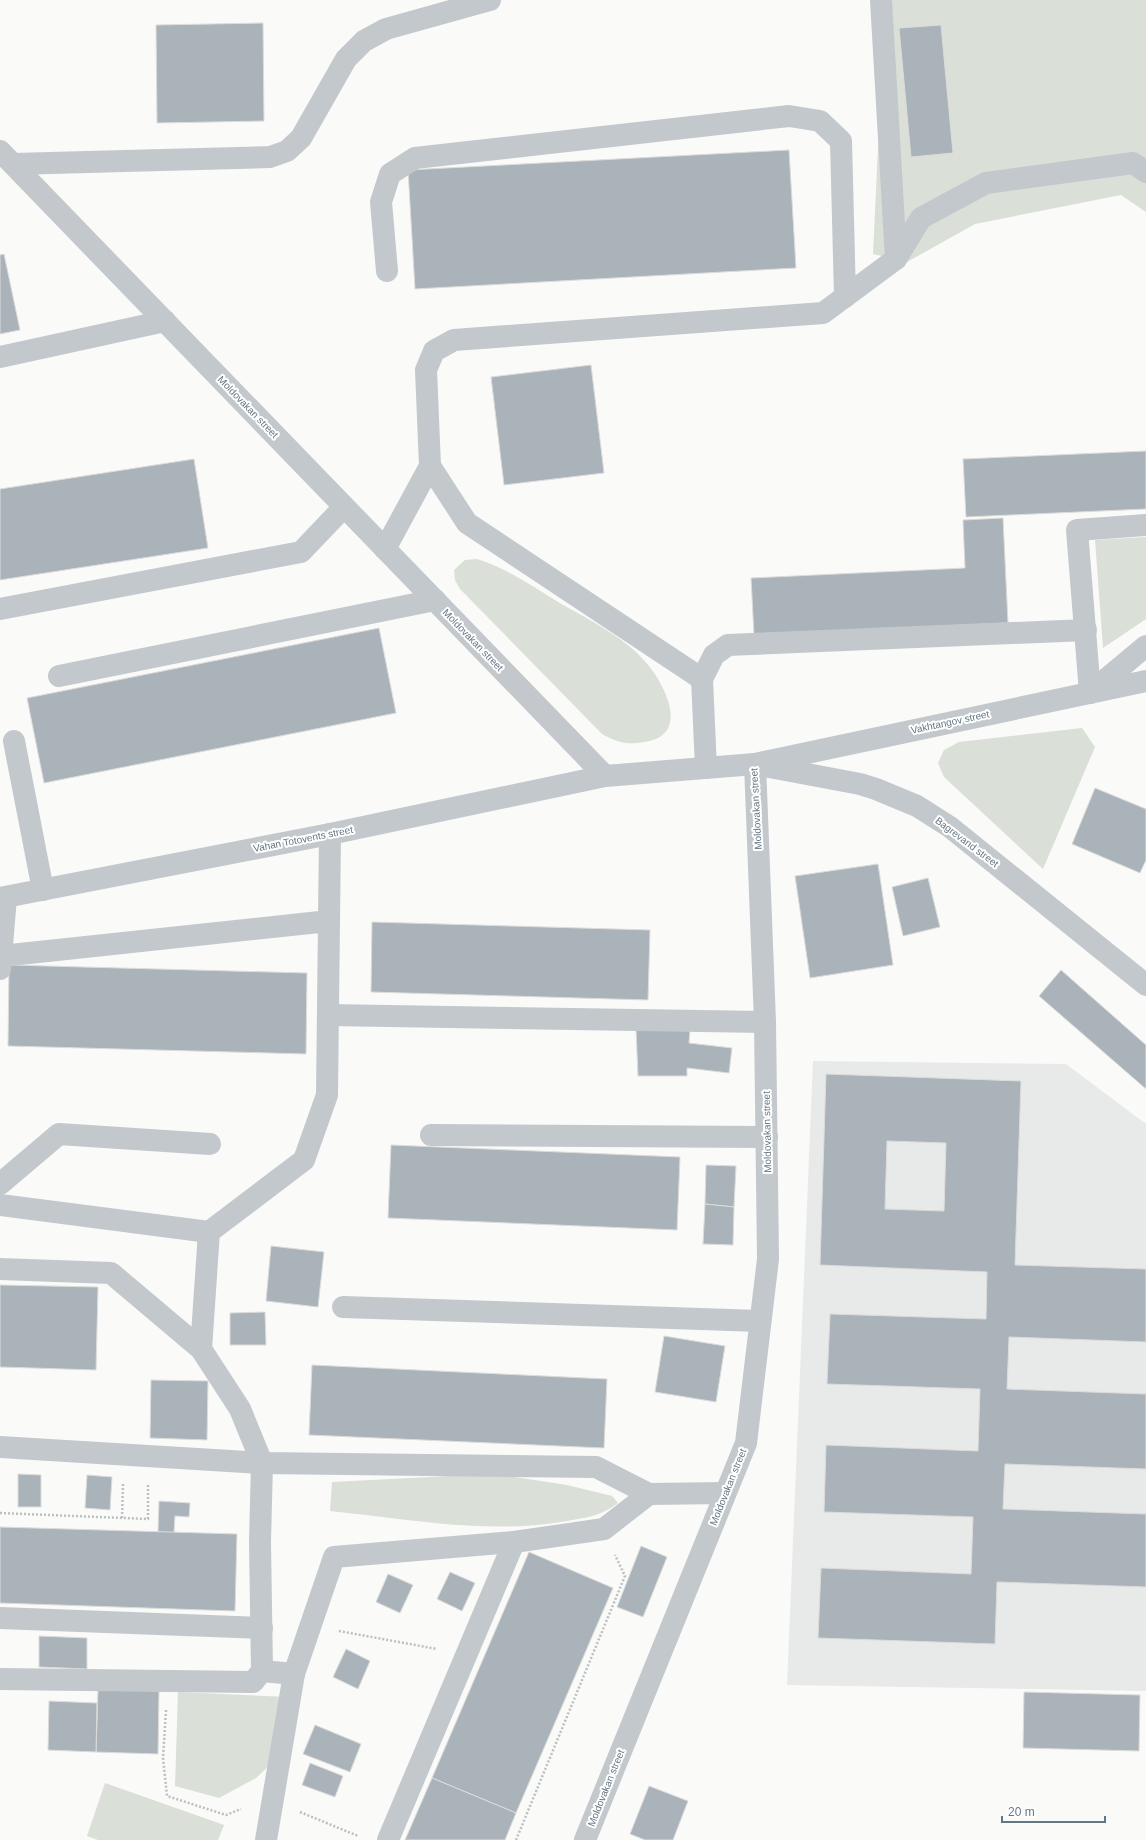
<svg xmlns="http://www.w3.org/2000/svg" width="1146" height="1840" viewBox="0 0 1146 1840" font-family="Helvetica,sans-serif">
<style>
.built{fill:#e8e9e9}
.green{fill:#dadfd7}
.building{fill:#aab3b9;stroke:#dcdcda;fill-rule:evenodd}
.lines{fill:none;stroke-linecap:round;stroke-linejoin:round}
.path{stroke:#bbbfc2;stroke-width:2.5;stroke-dasharray:2 2;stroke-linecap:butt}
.minor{stroke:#c3c8cc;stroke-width:22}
.labels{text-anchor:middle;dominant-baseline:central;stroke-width:4;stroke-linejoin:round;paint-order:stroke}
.street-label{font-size:10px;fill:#657683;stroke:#fff}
</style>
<rect width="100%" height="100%" fill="#fafaf8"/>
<path class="built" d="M813 1061 1066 1064 1146 1124V1691L787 1685Z"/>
<g class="green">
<path d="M885 0H1146V212L1121 195 975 224 907 262 873 254Z"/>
<path d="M1146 537V619L1103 648 1095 540Z"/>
<path d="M477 559C506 568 532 586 558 602 589 620 626 637 649 666 667 689 689 735 645 742 626 745 619 743 602 734L460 589 455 580 454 570 465 560Z"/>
<path d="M1082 728 1095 747 1043 869 944 777 938 763 944 750 959 742Z"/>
<path d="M470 1475 508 1476 567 1485 612 1496 618 1503C603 1515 586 1518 567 1521 489 1535 408 1519 330 1511L332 1482Z"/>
<path d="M178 1692 287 1697 277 1758 256 1778 219 1798 175 1786Z"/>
<path d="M105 1783 224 1825 218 1840H98L87 1836Z"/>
</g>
<g class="building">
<path d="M263 23 264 121 157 123 156 25Z"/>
<path d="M941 25 953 153 911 157 899 28Z"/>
<path d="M789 150 796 268 415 289 408 170Z"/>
<path d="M4 254 20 330 0 334V255Z"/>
<path d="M591 365 604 473 504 485 491 377Z"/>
<path d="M1146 451V509L966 517 963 459Z"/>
<path d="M194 459 208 548 0 580V489Z"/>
<path d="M1003 518 1008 623 754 635 751 578 965 568 963 520Z"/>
<path d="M379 628 396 713 44 783 27 698Z"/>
<path d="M1095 788 1146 809V860L1140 873 1072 844Z"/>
<path d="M878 864 893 965 810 978 795 876Z"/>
<path d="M928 878 940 927 903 936 892 887Z"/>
<path d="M372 922 650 930 648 1000 371 992Z"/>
<path d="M9 965 307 973 306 1054 8 1046Z"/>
<path d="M1061 970 1146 1045V1089L1039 996Z"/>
<path d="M636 1029 690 1030 689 1043 732 1048 729 1073 687 1068V1076H638Z"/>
<path d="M826 1074 1021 1081 1015 1265 1146 1269V1342L1009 1337 1007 1389 1146 1394V1469L1005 1464 1003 1509 1146 1514V1587L997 1582 995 1644 818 1638 821 1568 971 1574 973 1517 824 1512 826 1445 978 1451 980 1389 827 1384 830 1314 986 1319 987 1272 820 1265ZM887 1141 946 1143 944 1211 885 1209Z"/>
<path d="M391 1145 680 1157 677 1230 388 1218Z"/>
<path d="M706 1165 736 1166 734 1207 705 1204Z"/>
<path d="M705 1204 734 1207 733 1245 703 1244Z"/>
<path d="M271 1246 324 1252 318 1307 266 1301Z"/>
<path d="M0 1285 98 1287 96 1370 0 1367Z"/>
<path d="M265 1312 266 1345H230V1313Z"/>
<path d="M664 1336 725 1346 716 1402 655 1392Z"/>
<path d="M312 1365 607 1379 604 1448 309 1435Z"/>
<path d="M151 1380 208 1381 207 1440 150 1438Z"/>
<path d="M18 1474 41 1475V1507H18Z"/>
<path d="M87 1475 112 1477 110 1510 85 1508Z"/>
<path d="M159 1501 190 1503 189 1517 175 1516 174 1533 158 1532Z"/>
<path d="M0 1527 237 1534 235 1611 0 1603Z"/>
<path d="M641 1546 667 1557 643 1617 617 1607Z"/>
<path d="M529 1552 613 1588 516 1813 432 1778Z"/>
<path d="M450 1572 475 1583 462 1611 437 1599Z"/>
<path d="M388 1574 413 1585 400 1613 376 1602Z"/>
<path d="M39 1636 87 1638V1669L39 1667Z"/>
<path d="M346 1649 370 1661 358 1689 333 1677Z"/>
<path d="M98 1689 159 1691 158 1754 96 1752Z"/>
<path d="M1024 1692 1140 1695 1139 1751 1023 1748Z"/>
<path d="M49 1701 97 1703 96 1752 48 1750Z"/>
<path d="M315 1725 361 1744 350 1772 303 1754Z"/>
<path d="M310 1763 343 1776 335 1797 302 1785Z"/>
<path d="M432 1778 516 1813 505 1840H405Z"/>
<path d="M649 1786 688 1801 673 1840H645L630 1834Z"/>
</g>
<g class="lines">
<g class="path">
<path d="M0 1513 148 1519V1485"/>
<path d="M122 1518 123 1484"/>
<path d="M339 1631 437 1649"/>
<path d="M166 1710 163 1758 167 1796 226 1815 241 1809"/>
<path d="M300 1812 358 1836"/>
<path d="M516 1840 625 1576 615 1555"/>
</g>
<g class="minor">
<path d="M881 0 896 259"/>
<path d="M0 151 605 776"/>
<path d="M13 164 270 157 287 151 301 138 346 59 364 41 386 29 490 0"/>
<path d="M387 271 381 202 390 174 415 158 789 116 820 121 841 141 845 297"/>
<path d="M0 357 165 321"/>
<path d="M430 466 467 523 702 679"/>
<path d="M385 549 430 466 426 370 434 351 454 340 823 313 896 259 921 218 986 183 1133 163 1146 172"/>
<path d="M0 609 301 552 344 507"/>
<path d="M59 676 435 600"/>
<path d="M1092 691 1146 646"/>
<path d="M1090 693 1077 530 1146 525"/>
<path d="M14 741 43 890"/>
<path d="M764 766 860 784 876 789 917 806 950 827 1146 985"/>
<path d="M706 768 702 679 714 655 728 645 1086 630"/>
<path d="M0 898 330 834 605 776 755 764 1146 681"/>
<path d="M1 956 329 921 330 834"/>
<path d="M0 969 6 897"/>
<path d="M328 1015 765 1022"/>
<path d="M431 1135 767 1137"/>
<path d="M0 1184 59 1134 210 1144"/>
<path d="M0 1205 209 1232"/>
<path d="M0 1269 111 1273 201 1349"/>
<path d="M343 1307 760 1321"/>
<path d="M0 1447 262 1463 596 1467 649 1494"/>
<path d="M0 1618 262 1628"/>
<path d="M294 1674 334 1557 514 1542 604 1529 649 1494 725 1493"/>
<path d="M0 1679 253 1682 262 1671"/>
<path d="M266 1840 294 1674 262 1671 260 1542 262 1463 240 1409 201 1349 209 1232 304 1160 327 1095 329 921"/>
<path d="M388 1840 514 1542"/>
<path d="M585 1840 746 1443 768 1259 765 1022 755 764"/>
</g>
</g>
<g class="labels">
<g class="street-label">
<text transform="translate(248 407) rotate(46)">Moldovakan street</text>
<text transform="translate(473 640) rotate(46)">Moldovakan street</text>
<text transform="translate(950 722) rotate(-12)">Vakhtangov street</text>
<text transform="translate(756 809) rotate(-93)">Moldovakan street</text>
<text transform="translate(303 839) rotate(-11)">Vahan Totovents street</text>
<text transform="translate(967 842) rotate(37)">Bagrevand street</text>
<text transform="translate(767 1132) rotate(-91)">Moldovakan street</text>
<text transform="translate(728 1487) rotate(-68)">Moldovakan street</text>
<text transform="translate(606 1788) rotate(-68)">Moldovakan street</text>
</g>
</g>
<path d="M1002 1816v6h103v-6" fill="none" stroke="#657683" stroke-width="2"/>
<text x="1008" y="1816" font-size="12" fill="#657683" stroke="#ffffff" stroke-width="3" paint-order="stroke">20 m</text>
</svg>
